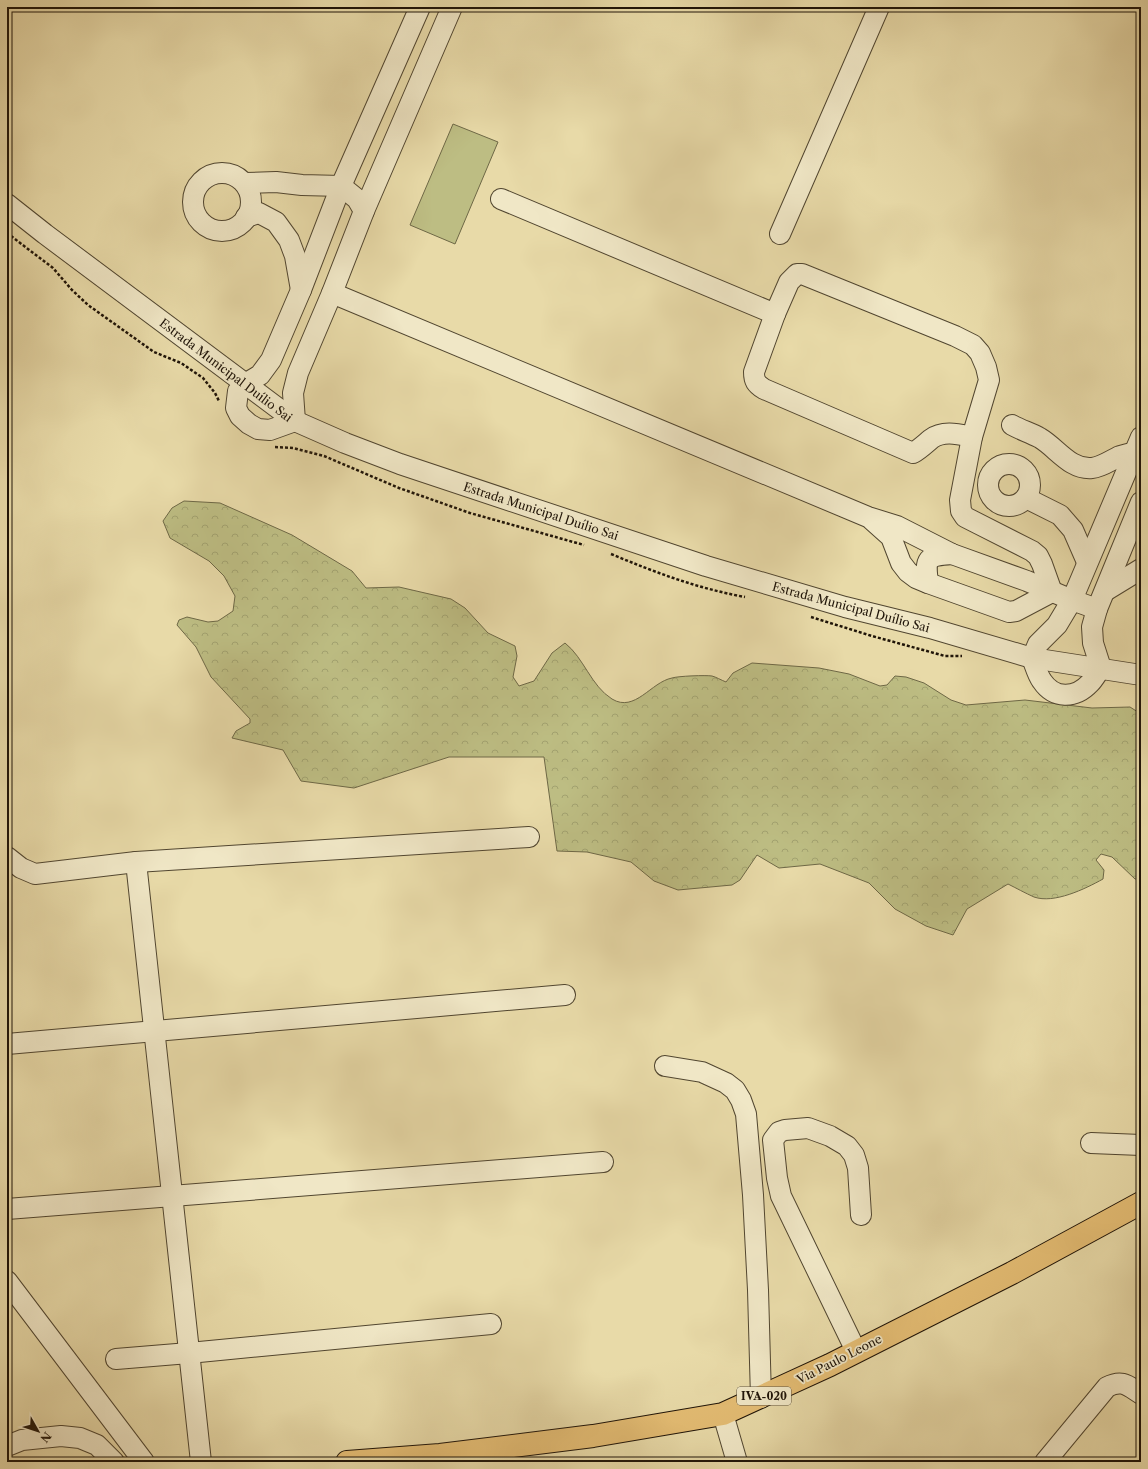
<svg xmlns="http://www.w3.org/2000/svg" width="1148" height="1469" viewBox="0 0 1148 1469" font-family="'Libre Caslon Text',serif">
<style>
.forest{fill:url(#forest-crowns);stroke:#6e6846}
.garden{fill:#bdbd83;stroke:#6e6846}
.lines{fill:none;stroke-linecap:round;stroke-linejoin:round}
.minor-casing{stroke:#514630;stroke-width:22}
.major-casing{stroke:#1f1408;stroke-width:24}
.path{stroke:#1f1408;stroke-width:2.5;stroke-dasharray:3 2;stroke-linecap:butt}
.minor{stroke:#f0e7c6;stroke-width:20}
.major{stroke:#e4bd74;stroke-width:22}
.labels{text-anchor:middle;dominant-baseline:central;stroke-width:3.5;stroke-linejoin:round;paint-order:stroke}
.shield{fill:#f0e7c6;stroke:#5e5341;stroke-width:1}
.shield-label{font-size:11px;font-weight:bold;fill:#1f1408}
.street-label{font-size:12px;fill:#1f1408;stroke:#f0e7c6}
</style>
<defs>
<pattern id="forest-crowns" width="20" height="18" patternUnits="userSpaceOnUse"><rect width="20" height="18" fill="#bdbd83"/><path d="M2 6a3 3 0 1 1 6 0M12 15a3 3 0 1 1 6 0" fill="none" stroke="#a2a270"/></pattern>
</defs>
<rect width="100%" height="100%" fill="#e8daa8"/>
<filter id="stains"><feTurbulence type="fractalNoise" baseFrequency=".005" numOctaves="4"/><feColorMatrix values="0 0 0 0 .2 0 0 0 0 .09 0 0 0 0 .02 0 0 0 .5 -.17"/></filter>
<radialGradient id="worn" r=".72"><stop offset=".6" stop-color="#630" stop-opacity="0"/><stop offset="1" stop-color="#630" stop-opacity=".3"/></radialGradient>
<path class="forest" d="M184 501 220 503 292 535 352 571 366 588 399 587 451 599 465 608 488 633 515 646 517 656 513 677 519 686 534 681 552 653 565 643C584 658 591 686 612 699 635 713 651 682 672 678 678 676 706 675 712 676 716 677 721 680 726 682L733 673 752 663 819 668 849 674 880 686 887 685 895 676 906 677 924 683 951 700 966 705 1025 700 1092 708 1130 707 1141 714V879H1135L1112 857 1101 854 1096 860 1104 870 1103 879C1085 889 1054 904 1034 897 1025 893 1016 888 1008 884L967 909 953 935 926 926 895 909 869 883 820 864 779 868 757 855 740 880 732 885 678 890 654 881 631 862 587 852 557 851 544 757H449L354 788 301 781 283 750 232 738 236 731 250 723V719L211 677 196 647 177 625 179 620 187 617 208 622 218 621 233 611 235 596 224 576 209 561 170 538 163 521 172 508Z"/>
<path class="garden" d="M453 124 498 142 455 244 410 225Z"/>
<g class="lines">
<defs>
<g id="minor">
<path d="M420 7 341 186 301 290 271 360 260 375 245 384 238 391 236 408 240 416 249 424 258 429 270 430 295 421 293 393 298 373 332 293 364 211 452 7"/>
<circle cx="222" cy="202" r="29"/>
<path d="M245 183 276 182 302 185 341 186 357 199 364 211"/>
<path d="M501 199 775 314 789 282 797 274H802L955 336 973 345 980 353 986 367 989 380 972 437 960 500 961 511 965 517 1032 551 1038 556 1042 564 1052 592"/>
<path d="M7 204 45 234 295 421 345 443 400 464 706 566 845 607 930 628 1032 658 1141 675"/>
<path d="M246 217 259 213 276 222 289 240 295 256 301 290"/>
<path d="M780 234 879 7"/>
<path d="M332 293 868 517 897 526 952 554 1027 581 1072 600 1097 609"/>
<path d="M775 314 754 372C754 381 756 384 764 389L913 453C920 449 925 444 931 439 943 430 958 434 972 437"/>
<path d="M1012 425C1021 430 1031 433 1040 438 1057 448 1070 470 1092 468 1102 467 1111 460 1120 456 1127 454 1134 452 1141 452"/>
<circle cx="1009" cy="485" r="21"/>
<path d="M1026 498 1060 515 1073 530 1087 562"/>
<path d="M872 520 891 537 901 563 908 572 916 578 928 583 1009 612 1016 611 1052 592"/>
<path d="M928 583C925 558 926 556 952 554"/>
<path d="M1105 591 1141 569"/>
<path d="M1101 668C1097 673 1094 679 1090 683 1075 699 1054 699 1042 681 1037 674 1035 665 1032 658L1038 644 1057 625 1072 600 1141 437"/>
<path d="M1101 668 1093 643 1092 627 1097 609 1141 502"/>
<path d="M7 857 21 868 35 874 136 862 529 837"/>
<path d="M136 862 201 1462"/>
<path d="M7 1044 565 995"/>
<path d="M665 1066 702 1072 726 1083 735 1090 741 1100 746 1114 753 1195 758 1290 761 1398"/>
<path d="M1091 1143 1141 1145"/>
<path d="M7 1209 603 1162"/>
<path d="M7 1281 144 1462"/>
<path d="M856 1351 781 1196 777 1178 773 1140 779 1132 785 1130 808 1128 830 1136 847 1146 854 1155 858 1168 861 1215"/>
<path d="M116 1359 189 1353 491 1324"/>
<path d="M723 1414 737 1462"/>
<path d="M7 1446 22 1440 61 1436 80 1438 97 1445 114 1462"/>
<path d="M1045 1462 1107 1387C1123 1379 1128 1386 1141 1394"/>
</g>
<path id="major" d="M347 1462 440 1455 593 1436 723 1414 830 1365 1012 1273 1141 1203"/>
</defs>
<use href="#minor" class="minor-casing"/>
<use href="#major" class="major-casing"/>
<g class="path">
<path d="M7 233 53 268 72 290 88 305 154 352 181 363 203 378 215 393 219 401"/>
<path d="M275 447 293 448 324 456 399 488 470 513 584 545"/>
<path d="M611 554C657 573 696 588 745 597"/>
<path d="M811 617 872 636 945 656H962"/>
</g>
<use href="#minor" class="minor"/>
<use href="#major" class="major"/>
</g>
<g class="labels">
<rect class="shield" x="737" y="1387" width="54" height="18" rx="3"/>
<g class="shield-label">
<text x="764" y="1396">IVA-020</text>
</g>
<g class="street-label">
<text transform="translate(226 370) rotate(37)">Estrada Municipal Duílio Sai</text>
<text transform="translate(541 511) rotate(18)">Estrada Municipal Duílio Sai</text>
<text transform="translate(851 607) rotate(15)">Estrada Municipal Duílio Sai</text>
<text transform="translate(839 1359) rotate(-27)">Via Paulo Leone</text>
</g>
</g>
<rect width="1148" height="1469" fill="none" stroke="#e8daa8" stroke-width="24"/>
<rect x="8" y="8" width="1132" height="1453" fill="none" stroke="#1f1408" stroke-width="2"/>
<rect x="12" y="12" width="1124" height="1445" fill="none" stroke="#1f1408"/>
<g transform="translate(38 1431) rotate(129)" stroke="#f0e7c6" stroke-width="3" paint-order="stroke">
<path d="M0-3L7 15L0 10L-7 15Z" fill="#1f1408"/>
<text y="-6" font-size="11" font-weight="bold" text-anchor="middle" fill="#1f1408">N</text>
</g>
<rect width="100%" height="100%" filter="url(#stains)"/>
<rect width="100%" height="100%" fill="url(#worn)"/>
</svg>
